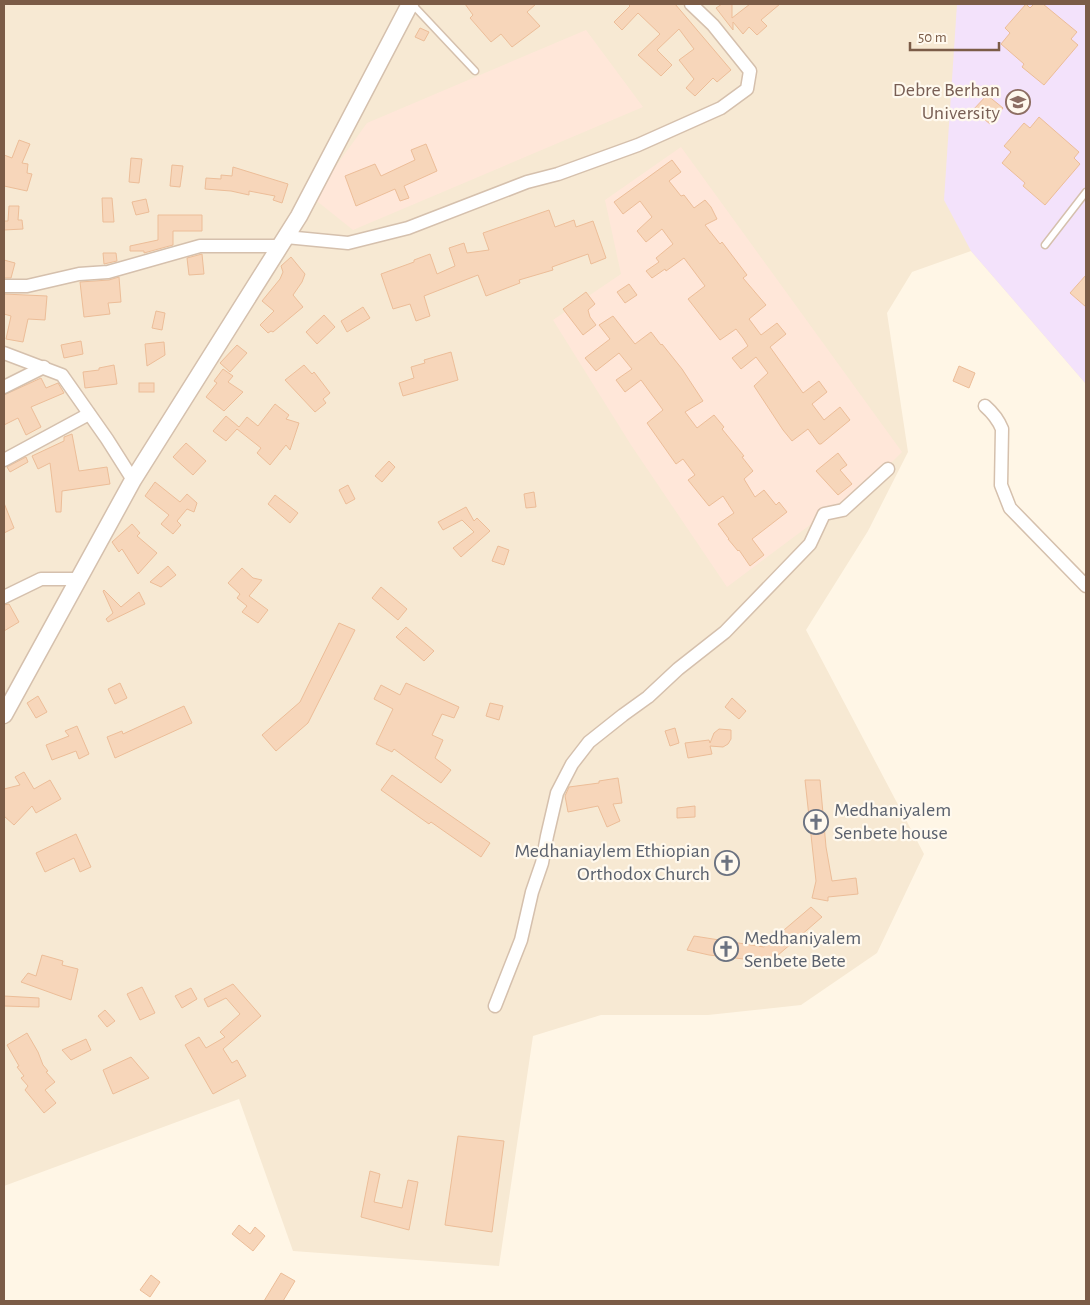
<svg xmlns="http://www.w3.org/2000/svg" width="1090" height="1305" viewBox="0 0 1090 1305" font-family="'Alegreya Sans',sans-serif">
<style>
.residential{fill:#f7e9d3}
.commercial{fill:#ffe7d9}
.education{fill:#f3e2fb}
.building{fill:#f7d6ba;stroke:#ecbd98}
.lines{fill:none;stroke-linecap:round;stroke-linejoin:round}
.service-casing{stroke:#d5c0ad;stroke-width:9}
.minor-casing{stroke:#d5c0ad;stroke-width:15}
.tertiary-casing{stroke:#d5c0ad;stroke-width:19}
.service{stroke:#fff;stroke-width:6}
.minor{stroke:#fff;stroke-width:12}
.tertiary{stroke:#fff;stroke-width:16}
.labels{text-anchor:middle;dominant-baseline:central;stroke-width:4.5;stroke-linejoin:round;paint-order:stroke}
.education-label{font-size:20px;fill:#785e54;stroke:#fff9ee;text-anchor:end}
.worship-label{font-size:20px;fill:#5b616d;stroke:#fff9ee;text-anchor:start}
</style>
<rect width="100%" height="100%" fill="#fff6e6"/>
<path class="residential" d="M4 4H1086V384L971 251 912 272 887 313 908 452 868 531 806 630 924 854 877 953 801 1005 708 1015H601L533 1036 499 1266 293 1251 239 1099 4 1186Z"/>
<g class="commercial">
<path d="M586 30 643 107 353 230 313 198 367 123Z"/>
<path d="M681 147 902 452 885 469 727 587 631 445 553 320 621 274 605 200Z"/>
</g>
<path class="education" d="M957 4H1086V384L971 251 944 200Z"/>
<g class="building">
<path d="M465 4H536L527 12 540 26 512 47 501 34 491 42 470 18 473 15Z"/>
<path d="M628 4H675L731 70 717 82 713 78 695 96 686 88 694 79 679 60 694 49 679 29 657 50 672 65 661 76 638 55 660 34 638 13 622 30 614 22 630 6Z"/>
<path d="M722 4H732V18L750 4H780L761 20 767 26 757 35 749 27 743 34 733 22V30L716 8Z"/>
<path d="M1026 4 1030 8 1034 4H1043L1077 32 1071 39 1078 45 1044 85 1022 67 1024 64 1001 44 1010 33 1005 28Z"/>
<path d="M420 28 429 32 424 41 415 37Z"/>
<path d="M987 95 1003 108 990 124 973 110Z"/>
<path d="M1039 117 1079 152 1074 158 1080 164 1045 205 1023 186 1025 183 1002 163 1011 152 1004 146 1024 123 1030 128Z"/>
<path d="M19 140 30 144 22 163 28 164 27 173 32 174 27 191 4 186V155L12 158Z"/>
<path d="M426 144 437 171 404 186 409 198 400 201 395 189 356 206 345 176 375 164 381 176 415 160 411 150Z"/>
<path d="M131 158 142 159 139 183 129 182Z"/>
<path d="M672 160 681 172 669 181 681 196 684 195 694 208 705 200 711 207 717 219 705 225 720 244 722 242 747 275 743 278 766 305 749 319 761 335 777 323 786 334 770 347 803 393 819 381 827 392 812 404 824 420 840 407 850 420 821 444H819L808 429 792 441 783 430 754 386 768 373 756 357 741 369 732 358 748 346 743 338 736 329 720 340 688 299 705 286 684 258 666 271 665 269 652 278 646 271 659 262 656 258 673 244 662 229 646 242 637 231 652 217 640 201 623 214 614 202Z"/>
<path d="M172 165 183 166 180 187 170 186Z"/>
<path d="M233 167 288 184 282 203 273 200 275 196 249 191V195L231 191 205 189 206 178 221 179V175L232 176Z"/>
<path d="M102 198H112L114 222H103Z"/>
<path d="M146 199 149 212 136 215 132 202Z"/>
<path d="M9 206H19L18 220H22L23 229 4 230V221H8Z"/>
<path d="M549 210 555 227 574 220 576 227 593 221 606 258 591 264 588 254 552 267 553 270 519 280 520 283 486 296 478 275 424 296 430 316 416 321 410 304 393 309 381 274 414 262V260L430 254 437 274 455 266 449 248 464 243 467 253 489 250 483 233Z"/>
<path d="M158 215H202V231H173V245L144 253V251H130V246L158 240Z"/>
<path d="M103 253H116L117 261 104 264Z"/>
<path d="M202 254 204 274 189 275 187 258Z"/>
<path d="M291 257 305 274 302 282 293 295 303 307 273 332 271 331 268 333 260 325 274 311 262 301 280 279 283 272 281 266Z"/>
<path d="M4 260 15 263 11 278H4Z"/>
<path d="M1086 275V307L1070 293Z"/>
<path d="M119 277 121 302 108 303 110 314 84 317 80 282 109 280Z"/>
<path d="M629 284 637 295 625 303 617 292Z"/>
<path d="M586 292 595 304 588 310 590 317 596 325 583 335 563 309Z"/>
<path d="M4 294 47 296 45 320 28 319 23 342 6 339 11 316 4 314Z"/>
<path d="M363 307 370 318 347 332 341 321Z"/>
<path d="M156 311 165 313 162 330 152 328Z"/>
<path d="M324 315 335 327 317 344 306 332Z"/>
<path d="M613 316 635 344 651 332 661 345 662 344 682 369 703 401 685 412 697 428 714 415 724 427 722 429 744 456 742 457 753 471 744 479 755 497 764 490 776 505 779 502 787 512 752 539 764 555 750 566 739 550 738 551 728 539H729L718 524 734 513 723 496 709 506 688 480 695 475 683 459 676 464 647 423 663 410 641 380 625 392 616 380 632 369 619 353 596 371 585 358 610 339 599 325Z"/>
<path d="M81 341 83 354 64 358 61 345Z"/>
<path d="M164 342 165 355 147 366 145 344Z"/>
<path d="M237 345 247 353 230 372 220 363Z"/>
<path d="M451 352 458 380 403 396 399 383 414 378 411 367 425 363 424 360Z"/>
<path d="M114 365 117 384 85 388 83 372 99 370V368Z"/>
<path d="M304 365 312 374 314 372 330 393 323 399 326 403 315 412 285 380Z"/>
<path d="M959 366 975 373 969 388 953 381Z"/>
<path d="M223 369 233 376 228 382 243 392 224 411 206 397 217 383 214 381Z"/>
<path d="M41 378 46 388 58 383 64 393 31 407 41 427 26 435 18 418 4 425V395Z"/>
<rect x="139" y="383" width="15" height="9"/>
<path d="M275 404 289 415 286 419 299 423 290 450 286 445 270 465 257 453 261 448 237 429 226 441 213 431 226 416 239 427 247 417 258 426Z"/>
<path d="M72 434 79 471 107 467 110 484 62 491 61 512H56L50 463 38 469 32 456 64 441V437Z"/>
<path d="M186 443 206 461 193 475 173 457Z"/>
<path d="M838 453 847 465 840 470 852 484 838 495 816 471Z"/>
<path d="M26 457 28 462 10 472 7 467Z"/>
<path d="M389 461 395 467 382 482 375 476Z"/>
<path d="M155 482 180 502 187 494 197 503 194 512 187 509 177 521 181 525 173 534 161 524 169 515 145 496Z"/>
<path d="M348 485 355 499 346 504 339 490Z"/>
<path d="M534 492 536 507 526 508 524 494Z"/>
<path d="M275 495 298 513 290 523 268 504Z"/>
<path d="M4 503 14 528 4 533Z"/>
<path d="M466 507 474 521 477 518 490 531 461 557 453 548 474 532 462 520 443 530 438 522Z"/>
<path d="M132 524 140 533 137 536 157 553 138 574 122 549 119 552 112 542Z"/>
<path d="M498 546 509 550 504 565 492 561Z"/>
<path d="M168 566 176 575 161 587 150 582Z"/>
<path d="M242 568 253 578 262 580 249 596 268 610 258 623 242 612 247 606 237 598 240 594 228 583Z"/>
<path d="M381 587 407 609 398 620 372 598Z"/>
<path d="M104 590 121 607 139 592 145 604 108 622 106 619 113 613 103 591Z"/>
<path d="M9 604 19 622 4 631V605Z"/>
<path d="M339 623 355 630 308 723 276 751 262 735 300 702Z"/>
<path d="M406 627 434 651 424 661 396 637Z"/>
<path d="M120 683 127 698 115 704 108 689Z"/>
<path d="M406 683 459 707 454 718 442 714 432 735 443 740 435 758 451 770 441 783 394 749 392 752 376 744 393 709 374 699 381 685 400 695Z"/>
<path d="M38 696 47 712 36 718 27 703Z"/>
<path d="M732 698 746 711 739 719 725 707Z"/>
<path d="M490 703 503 706 499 720 486 716Z"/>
<path d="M184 706 192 723 115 758 107 737 122 731 123 734Z"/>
<path d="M77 726 89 754 79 759 76 751 52 760 46 745 69 736 65 731Z"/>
<path d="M675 728 679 743 670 746 665 731Z"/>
<path d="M719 729 731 730V739L728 744 723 747 710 746 712 754 688 758 685 743 709 740 710 743 714 733Z"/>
<path d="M24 772 34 789 50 780 61 799 36 813 32 806 14 825 4 816V789L20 785 15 777Z"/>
<path d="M392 775 490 843 481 857 431 822 429 824 381 790Z"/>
<path d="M618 778 622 803 613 804 620 821 607 827 598 806 568 812 565 796 569 787 599 783V781Z"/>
<path d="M805 780H820L826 847 832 881 856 878 858 894 828 897V901L812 898 816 881Z"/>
<path d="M695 806V817L677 818V808Z"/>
<path d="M76 834 91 867 80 872 74 858 45 872 36 853Z"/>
<path d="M811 907 822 917 770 962 709 955 687 950 694 936 764 947Z"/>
<path d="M42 955 63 961 62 965 78 969 71 1000 21 982 28 973 36 976Z"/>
<path d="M233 984 261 1016 223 1049 232 1063 237 1060 246 1076 213 1094 185 1045 199 1037 206 1048 225 1037 220 1032 240 1014 226 998 208 1007 204 999Z"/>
<path d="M142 987 155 1013 140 1020 127 994Z"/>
<path d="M191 988 197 999 182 1008 175 996Z"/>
<path d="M4 996 39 998V1007L4 1006Z"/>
<path d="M105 1010 115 1021 107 1027 98 1016Z"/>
<path d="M27 1033 38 1052 43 1065 48 1071 46 1072 55 1082 45 1090 56 1103 44 1113 25 1090 28 1086 21 1078 24 1076 17 1067 19 1066 7 1045Z"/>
<path d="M86 1039 91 1050 71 1060 62 1050Z"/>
<path d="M131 1057 149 1078 113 1094 103 1070Z"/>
<path d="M458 1136 504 1141 492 1232 445 1225Z"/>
<path d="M370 1171 380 1174 374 1202 402 1208 408 1180 418 1182 409 1230 361 1217Z"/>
<path d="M239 1225 250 1234 255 1227 265 1236 253 1251 232 1234Z"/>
<path d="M281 1273 295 1281 283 1301H264Z"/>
<path d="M151 1275 160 1282 150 1297 140 1290Z"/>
</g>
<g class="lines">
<defs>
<g id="service">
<path d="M412 4 475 71"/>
<path d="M1045 245 1086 192"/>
</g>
<g id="minor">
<path d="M286 237 348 243 408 228 527 182 558 174 638 145 721 108 747 89 750 71 713 25 691 4"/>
<path d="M4 286H27L79 274 108 272 200 246H281"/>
<path d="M4 353 62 375 107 439 133 480"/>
<path d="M4 387 44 367"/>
<path d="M985 406C993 413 998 419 1002 429L1001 485 1010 508 1086 586"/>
<path d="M4 460 89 414"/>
<path d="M4 597 41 579H78"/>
<path d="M495 1006 521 940 532 892 542 863 547 836 557 793 572 764 589 742 623 715 648 697 678 669 725 632 810 544 824 514 843 510 888 469"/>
</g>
<path id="tertiary" d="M4 715 133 480 299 216 410 4"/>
</defs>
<use href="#service" class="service-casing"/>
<use href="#minor" class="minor-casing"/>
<use href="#tertiary" class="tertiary-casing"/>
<use href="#service" class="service"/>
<use href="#minor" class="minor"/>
<use href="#tertiary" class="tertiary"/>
</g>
<defs>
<symbol id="university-ring" viewBox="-11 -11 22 22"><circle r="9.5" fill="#fff9ee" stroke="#8d6e63" stroke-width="1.5"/><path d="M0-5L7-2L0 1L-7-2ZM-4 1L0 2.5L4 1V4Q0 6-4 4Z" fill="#8d6e63"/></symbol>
<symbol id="church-ring" viewBox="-11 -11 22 22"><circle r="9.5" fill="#fff9ee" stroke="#6b7280" stroke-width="1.5"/><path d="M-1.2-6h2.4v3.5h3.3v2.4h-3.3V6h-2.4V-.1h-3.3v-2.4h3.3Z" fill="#6b7280"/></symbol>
</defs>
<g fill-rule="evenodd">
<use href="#university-ring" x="1004" y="88" width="28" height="28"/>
<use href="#church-ring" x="802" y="808" width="28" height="28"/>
<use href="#church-ring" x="713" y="849" width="28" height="28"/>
<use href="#church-ring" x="712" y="935" width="28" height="28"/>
</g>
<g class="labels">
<g class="education-label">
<text x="1000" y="90">Debre Berhan<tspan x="1000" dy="23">University</tspan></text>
</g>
<g class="worship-label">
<text x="834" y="810">Medhaniyalem<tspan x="834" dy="23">Senbete house</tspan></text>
<text x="710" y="851" text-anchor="end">Medhaniaylem Ethiopian<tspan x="710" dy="23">Orthodox Church</tspan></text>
<text x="744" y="938">Medhaniyalem<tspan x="744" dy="23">Senbete Bete</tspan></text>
</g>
</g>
<rect width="1090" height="1305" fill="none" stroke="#7b5c47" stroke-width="10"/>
<path d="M910 42v8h89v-8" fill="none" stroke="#7b5c47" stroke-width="2.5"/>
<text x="918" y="42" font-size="15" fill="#7b5c47" stroke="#fff9ee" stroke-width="4" paint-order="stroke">50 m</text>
</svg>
